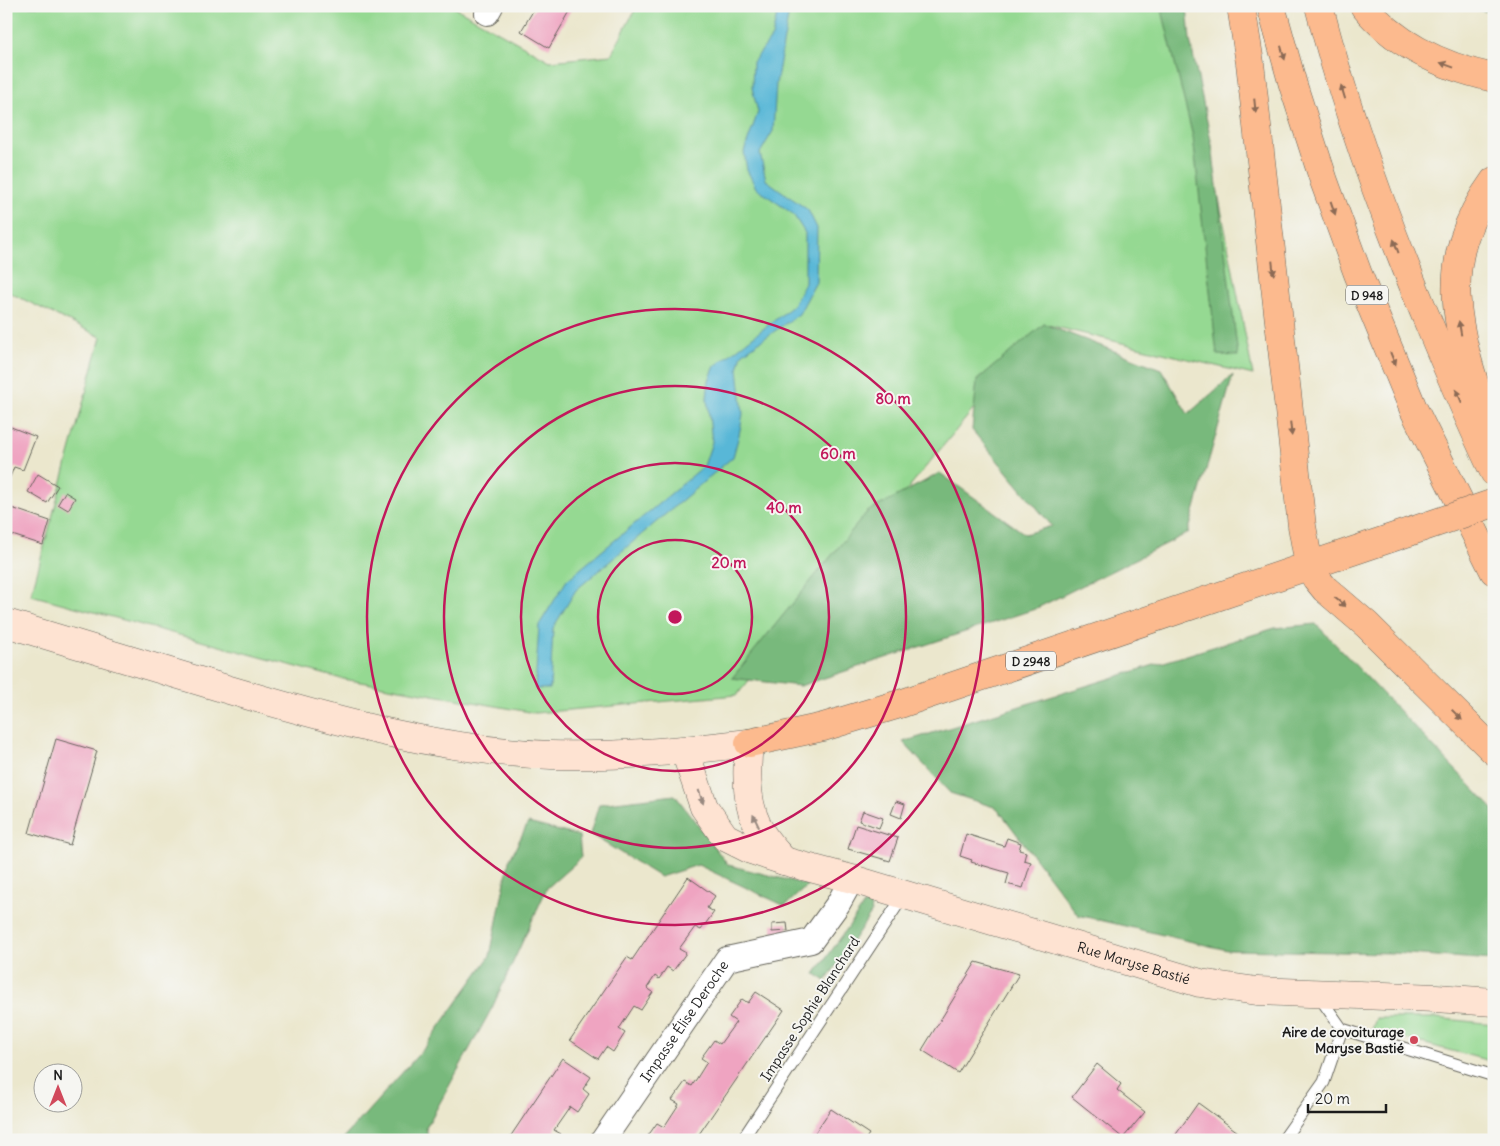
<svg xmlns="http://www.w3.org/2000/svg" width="1500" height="1146" font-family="Delius,sans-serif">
	<rect width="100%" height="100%" fill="#f6f6f2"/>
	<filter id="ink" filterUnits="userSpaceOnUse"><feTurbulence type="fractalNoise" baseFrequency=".02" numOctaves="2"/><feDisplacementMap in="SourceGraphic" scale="10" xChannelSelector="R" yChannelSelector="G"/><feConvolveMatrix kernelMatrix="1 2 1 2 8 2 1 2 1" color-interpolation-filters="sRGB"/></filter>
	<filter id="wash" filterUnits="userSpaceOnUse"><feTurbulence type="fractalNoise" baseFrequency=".0096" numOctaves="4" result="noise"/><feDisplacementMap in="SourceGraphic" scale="20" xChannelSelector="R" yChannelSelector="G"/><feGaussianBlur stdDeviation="1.12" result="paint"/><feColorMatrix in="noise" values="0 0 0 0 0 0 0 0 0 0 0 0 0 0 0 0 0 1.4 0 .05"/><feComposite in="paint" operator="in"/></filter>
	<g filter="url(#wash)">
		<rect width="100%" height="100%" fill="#ebe7cd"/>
		<g fill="#95d992" stroke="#587a57">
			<polygon points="6,6 452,6 550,61 611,55 637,6 1182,6 1253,375 1044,324 737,695 535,713 338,678 31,595 101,337 6,291"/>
			<polygon points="1376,1018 1435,1018 1494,1024 1494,1062 1372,1030"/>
		</g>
		<g fill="#78b97c" stroke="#4a6a4c">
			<polygon points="1161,6 1187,6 1190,40 1212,145 1238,356 1217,355 1193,137"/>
			<polygon points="1446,6 1494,6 1494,12"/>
			<polygon points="1044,324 1161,369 1188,414 1233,375 1188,533 1035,609 800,686 732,678 867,512 940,473 1025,534 1052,526 972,430 977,380"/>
			<polygon points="1316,624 1494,810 1494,960 1393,953 1227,950 1078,915 997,808 950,793 903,742 1275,628"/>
			<polygon points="675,795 728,865 808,885 785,906 698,865 660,877 590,834 599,804"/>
			<polygon points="528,823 579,836 581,858 547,888 492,1008 426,1128 429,1140 342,1140 426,1046 490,956 509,861"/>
			<polygon points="868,899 872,912 826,981 815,974"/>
		</g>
		<polygon fill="#58b7d7" stroke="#3a6a7a" points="779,6 790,6 776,84 773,131 760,153 766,180 808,210 817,228 816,282 799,314 742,354 738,369 743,414 739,435 733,457 576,590 553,628 550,689 535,689 539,625 567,580 704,466 712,442 707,398 709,380 715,366 793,306 805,283 805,233 793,214 756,188 747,170 744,152 758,112 752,88 753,62 772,37"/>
		<g id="blocks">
			<g fill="#efa4c1">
				<polygon points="536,6 573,6 549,48 521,31"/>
				<polygon points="6,425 36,437 23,470 14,467 8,482 6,482"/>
				<polygon points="38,474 58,486 47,503 28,492"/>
				<polygon points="65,492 75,498 68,510 58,504"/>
				<polygon points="6,506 50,521 43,545 6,533"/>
				<polygon points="56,739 97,751 70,845 29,833"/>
				<polygon points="896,801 905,804 901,818 891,814"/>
				<polygon points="863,811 883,818 879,828 859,821"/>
				<polygon points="856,825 898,838 890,861 848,849"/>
				<polygon points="966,834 1004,846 1007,838 1021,843 1019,850 1026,852 1024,860 1031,862 1023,888 1006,884 1009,873 971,862 972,860 960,856"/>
				<polygon points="688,877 715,896 707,908 714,912 701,930 695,927 679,949 686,953 673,971 667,967 659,979 655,976 647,988 653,992 641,1010 634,1006 619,1029 625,1033 613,1052 606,1047 598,1059 570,1040 627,957 632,960"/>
				<polygon points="787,923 788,931 772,932 772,924"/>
				<polygon points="976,962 1019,974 958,1073 922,1050"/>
				<polygon points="756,992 784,1010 695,1140 645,1140 657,1123 664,1127 679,1104 672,1100 685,1082 692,1086 707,1062 701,1058 714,1040 720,1044 736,1022 729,1017 742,999 748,1003"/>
				<polygon points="563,1058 591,1077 583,1089 589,1094 577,1112 570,1107 554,1130 561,1134 558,1140 508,1140"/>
				<polygon points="1097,1064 1121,1084 1117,1090 1145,1112 1123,1138 1072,1097"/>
				<polygon points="1198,1103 1238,1132 1232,1140 1172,1140"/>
				<polygon points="831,1109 869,1134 865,1140 810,1140"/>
			</g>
		</g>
	</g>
	<g filter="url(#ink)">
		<use href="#blocks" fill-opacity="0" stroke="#64635a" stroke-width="1"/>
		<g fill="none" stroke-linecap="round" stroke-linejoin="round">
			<defs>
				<g id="lane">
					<polyline points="1318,995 1342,1029 1494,1076"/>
					<polyline points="742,1140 904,895"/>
					<polyline points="1283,1140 1324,1082 1342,1029"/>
				</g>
				<g id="street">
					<polyline points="487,13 491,6"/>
					<path id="s1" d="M603,1140L727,959L811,941L838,904L852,879"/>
				</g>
				<g id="secondary">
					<path d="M6,623C79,645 153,667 226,689C331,720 441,751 551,755C617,757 684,751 749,743C746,774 745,810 764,837C770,846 777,853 784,861"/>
					<path id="s2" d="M685,751L704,807L725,837L751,850L784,861L852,879L1200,983L1257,991L1436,998L1494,1002"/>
				</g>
				<g id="highway">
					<polyline points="1241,6 1250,63 1302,526 1309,565 1316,578 1325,589 1367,625 1494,751"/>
					<polyline points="1271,6 1293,85 1324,181 1358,274 1413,408 1494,571"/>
					<path d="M1319,6C1347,117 1387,224 1431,329C1451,377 1471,425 1494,472"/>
					<path d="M1364,6C1397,47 1444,67 1494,78"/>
					<path d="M1486,419C1457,331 1434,263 1494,181"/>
					<polyline points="749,743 823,727 903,703 1409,532"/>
				</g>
			</defs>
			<use href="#lane" stroke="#64635a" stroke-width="13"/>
			<use href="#street" stroke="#64635a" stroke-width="26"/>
			<use href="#secondary" stroke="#64635a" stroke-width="29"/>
			<use href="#highway" stroke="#64635a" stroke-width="29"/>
			<use href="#lane" stroke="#fff" stroke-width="11"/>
			<use href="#street" stroke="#fff" stroke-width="24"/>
			<use href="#secondary" stroke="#fee3d2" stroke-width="28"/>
			<use href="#highway" stroke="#fcba8e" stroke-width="28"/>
			<defs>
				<polyline id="highway-bridge" points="1409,532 1494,503"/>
			</defs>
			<use href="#highway-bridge" stroke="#64635a" stroke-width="29" stroke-linecap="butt"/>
			<use href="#highway-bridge" stroke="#fcba8e" stroke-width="28"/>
		</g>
		<defs><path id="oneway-solid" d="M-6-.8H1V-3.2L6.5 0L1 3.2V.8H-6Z" transform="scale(1.25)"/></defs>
		<g fill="#8c6b55">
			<use href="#oneway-solid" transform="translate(1283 53) rotate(74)"/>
			<use href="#oneway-solid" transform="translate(1447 65) rotate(-160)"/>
			<use href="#oneway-solid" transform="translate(1343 92) rotate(-107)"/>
			<use href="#oneway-solid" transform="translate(1255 106) rotate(84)"/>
			<use href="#oneway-solid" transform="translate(1333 208) rotate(71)"/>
			<use href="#oneway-solid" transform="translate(1396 246) rotate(-110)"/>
			<use href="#oneway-solid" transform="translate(1273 268) rotate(84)"/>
			<use href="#oneway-solid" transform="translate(1460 328) rotate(-100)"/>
			<use href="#oneway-solid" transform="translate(1393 359) rotate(68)"/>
			<use href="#oneway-solid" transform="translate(1459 396) rotate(-113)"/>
			<use href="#oneway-solid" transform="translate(1291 429) rotate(84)"/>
			<use href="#oneway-solid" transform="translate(1340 602) rotate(40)"/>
			<use href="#oneway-solid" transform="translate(1457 715) rotate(45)"/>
		</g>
		<g fill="#988980">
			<use href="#oneway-solid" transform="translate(701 797) rotate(71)"/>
			<use href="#oneway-solid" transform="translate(756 821) rotate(-115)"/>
		</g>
	</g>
	<g fill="none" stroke="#c2185b" stroke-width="2.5">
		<circle cx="675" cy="617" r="77"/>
		<circle cx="675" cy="617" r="154"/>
		<circle cx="675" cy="617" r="231"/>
		<circle cx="675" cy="617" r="308"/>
	</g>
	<circle fill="#d1495b" stroke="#f6f6f2" stroke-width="2" cx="1414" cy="1040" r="5"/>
	<g text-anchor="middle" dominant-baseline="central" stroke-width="4" stroke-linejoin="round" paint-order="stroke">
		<g fill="#f6f6f2" stroke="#5d5d5c" stroke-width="1">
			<rect x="1346" y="285.5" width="42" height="19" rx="4"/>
			<rect x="1006" y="651.5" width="50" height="19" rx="4"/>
		</g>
		<g font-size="12" font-weight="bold" fill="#1c1c1c">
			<text x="1367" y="295">D 948</text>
			<text x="1031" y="661">D 2948</text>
		</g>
		<g font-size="14" fill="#1c1c1c" stroke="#f6f6f2">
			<text stroke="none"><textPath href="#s2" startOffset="524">Rue Maryse Bastié</textPath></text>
			<text transform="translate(810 1009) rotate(-57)">Impasse Sophie Blanchard</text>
			<text stroke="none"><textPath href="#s1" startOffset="144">Impasse Élise Deroche</textPath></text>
		</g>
		<g font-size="14" font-weight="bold" fill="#1c1c1c" stroke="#f6f6f2" text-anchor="end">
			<text x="1404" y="1032">Aire de covoiturage<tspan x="1404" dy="16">Maryse Bastié</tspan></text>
		</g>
	</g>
	<circle cx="675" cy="617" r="8" fill="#c2185b" stroke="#f6f6f2" stroke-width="2.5"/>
	<g font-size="15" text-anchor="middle" font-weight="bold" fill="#c2185b" stroke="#f6f6f2" stroke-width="4" stroke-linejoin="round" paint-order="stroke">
		<text x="893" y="404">80 m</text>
		<text x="838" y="459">60 m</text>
		<text x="784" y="513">40 m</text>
		<text x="729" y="568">20 m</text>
	</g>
	<rect width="1500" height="1146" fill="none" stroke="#f6f6f2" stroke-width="25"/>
	<g transform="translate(58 1088)"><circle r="24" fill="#f6f6f2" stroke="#9f9f9c"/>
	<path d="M0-4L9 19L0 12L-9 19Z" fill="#d1495b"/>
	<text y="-8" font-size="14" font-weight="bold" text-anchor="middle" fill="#1c1c1c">N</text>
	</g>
	<path d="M1308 1104v8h78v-8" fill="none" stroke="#1c1c1c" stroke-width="2.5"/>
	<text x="1315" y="1104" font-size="15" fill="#1c1c1c" stroke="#f6f6f2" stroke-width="4" paint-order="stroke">20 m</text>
</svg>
